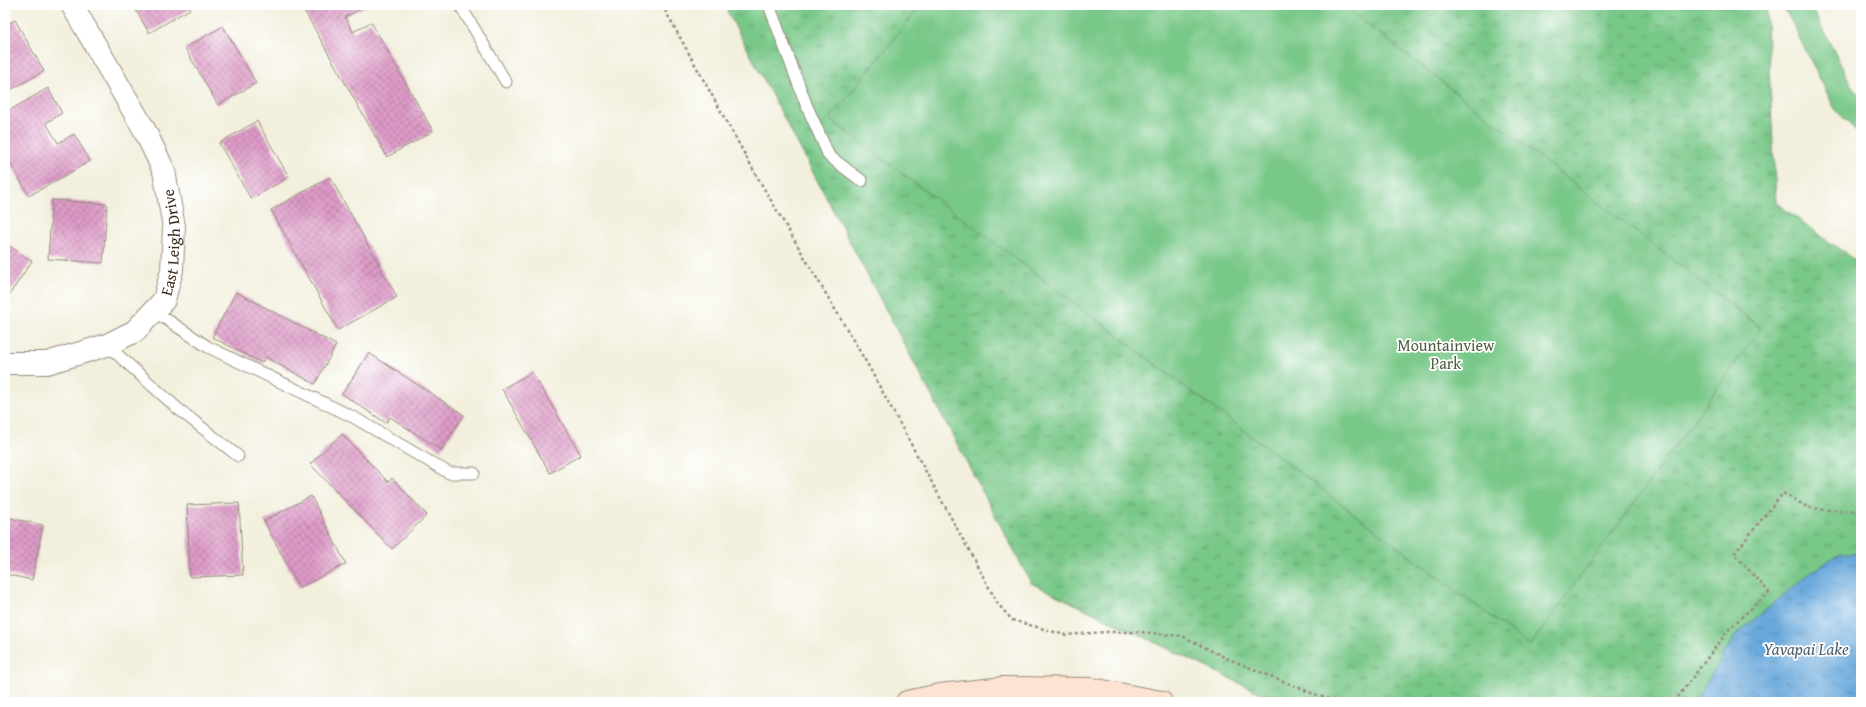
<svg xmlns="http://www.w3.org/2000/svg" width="1866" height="707" font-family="'Gentium Book Plus',serif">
	<defs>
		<pattern id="park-tufts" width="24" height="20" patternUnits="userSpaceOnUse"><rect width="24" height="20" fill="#78c888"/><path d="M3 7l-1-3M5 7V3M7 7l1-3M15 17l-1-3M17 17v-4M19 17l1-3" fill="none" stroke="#64a36f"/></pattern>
		<pattern id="water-ripples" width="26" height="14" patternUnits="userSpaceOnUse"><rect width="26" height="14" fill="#69a9dc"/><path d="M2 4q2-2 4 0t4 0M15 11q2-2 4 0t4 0" fill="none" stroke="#588ab2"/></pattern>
		<pattern id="building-cross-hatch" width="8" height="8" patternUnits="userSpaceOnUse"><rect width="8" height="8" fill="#de9bc8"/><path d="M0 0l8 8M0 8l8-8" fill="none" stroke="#b57fa2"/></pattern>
	</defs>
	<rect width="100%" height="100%" fill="#fff"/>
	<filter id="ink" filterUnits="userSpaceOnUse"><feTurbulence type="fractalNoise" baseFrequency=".025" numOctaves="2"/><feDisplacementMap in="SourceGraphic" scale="8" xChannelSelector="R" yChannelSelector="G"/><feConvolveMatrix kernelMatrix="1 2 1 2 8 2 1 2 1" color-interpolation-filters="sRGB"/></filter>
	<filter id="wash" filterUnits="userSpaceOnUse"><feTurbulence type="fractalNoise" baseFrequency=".012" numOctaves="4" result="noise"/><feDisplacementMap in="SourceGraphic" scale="16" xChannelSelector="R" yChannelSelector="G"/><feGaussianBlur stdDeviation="0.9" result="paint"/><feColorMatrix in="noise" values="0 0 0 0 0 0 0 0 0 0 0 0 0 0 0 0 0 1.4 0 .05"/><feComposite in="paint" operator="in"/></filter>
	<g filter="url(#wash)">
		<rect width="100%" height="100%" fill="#f2efdc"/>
		<polygon fill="url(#park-tufts)" stroke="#5a7953" points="724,5 1766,5 1776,203 1861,265 1861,702 1279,702 1031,583"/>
		<g fill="#78c888" stroke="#5a7953">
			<polygon points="921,5 1342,5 1761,328 1530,646 830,119"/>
			<polygon points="1783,5 1810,5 1853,88 1861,95 1861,136 1835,109"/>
		</g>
		<polygon fill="url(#water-ripples)" stroke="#526a7d" points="1840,553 1861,553 1861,702 1695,702 1735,636 1805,577"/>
		<g id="blocks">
			<g fill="url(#building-cross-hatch)">
				<polygon points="133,5 188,5 190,9 149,33"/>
				<polygon points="301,5 367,5 345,17 353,32 371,22 433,131 387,157"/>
				<polygon points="15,20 44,71 5,93 5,26"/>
				<polygon points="223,26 256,83 218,105 185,48"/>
				<polygon points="48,88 62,113 46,123 58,143 74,134 90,161 29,196 5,154 5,113"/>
				<polygon points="257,121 289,177 251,199 219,143"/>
				<polygon points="330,177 397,297 338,330 271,210"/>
				<polygon points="52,200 107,204 103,263 48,259"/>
				<polygon points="5,243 32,261 5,301"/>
				<polygon points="236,292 336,345 315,384 265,357 262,363 212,337"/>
				<polygon points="369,353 464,415 441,450 390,417 386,423 342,394"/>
				<polygon points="532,372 581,455 550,473 502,389"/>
				<polygon points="342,434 388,482 392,478 427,515 392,549 310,464"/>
				<polygon points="311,496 346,564 299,588 264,521"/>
				<polygon points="239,503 243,575 190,577 187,505"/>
				<polygon points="5,517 43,525 32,580 5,574"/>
			</g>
		</g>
	</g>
	<g filter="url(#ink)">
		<use href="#blocks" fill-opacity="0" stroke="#968c7d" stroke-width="1"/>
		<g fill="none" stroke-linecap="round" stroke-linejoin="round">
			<defs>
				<g id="lane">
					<polyline points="460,5 506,82"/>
					<polyline points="769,5 806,104 829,156 862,181"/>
					<polyline points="154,311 208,347 353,417 449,473 474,473"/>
					<polyline points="107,345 177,408 238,456"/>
				</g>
				<g id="street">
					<path id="s1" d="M5,363H47L107,345L135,331L164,300L172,270L174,227L164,171L144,129L72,5"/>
				</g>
				<polyline id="secondary" points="907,702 940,695 1003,688 1092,689 1161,702"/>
			</defs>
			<use href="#lane" stroke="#968c7d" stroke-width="13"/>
			<use href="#street" stroke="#968c7d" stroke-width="24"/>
			<use href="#secondary" stroke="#968c7d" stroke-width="24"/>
			<g stroke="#968c7d" stroke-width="2.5" stroke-dasharray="3 3" stroke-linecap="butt">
				<polyline points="662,5 759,180 869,367 998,604 1012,620 1065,635 1105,632 1140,632 1182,636 1226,658 1319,696 1340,702"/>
				<polyline points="1674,702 1730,628 1769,592 1734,554 1783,493 1807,507 1825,510 1861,511"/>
			</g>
			<use href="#lane" stroke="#fff" stroke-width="11"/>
			<use href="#street" stroke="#fff" stroke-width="22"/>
			<use href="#secondary" stroke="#fee3d2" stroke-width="22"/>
		</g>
	</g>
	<g text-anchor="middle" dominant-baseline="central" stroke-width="3.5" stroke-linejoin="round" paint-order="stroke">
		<g font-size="16" fill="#3b2a1e" stroke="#fff">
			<text stroke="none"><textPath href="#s1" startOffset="237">East Leigh Drive</textPath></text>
		</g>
		<g font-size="16" fill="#506143" stroke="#fff">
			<text x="1446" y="345">Mountainview<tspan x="1446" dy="18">Park</tspan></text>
		</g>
		<g font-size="17" font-style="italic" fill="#4d5d6a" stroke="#fff">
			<text x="1806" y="648">Yavapai Lake</text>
		</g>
	</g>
	<rect width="1866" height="707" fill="none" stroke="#fff" stroke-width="20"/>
</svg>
